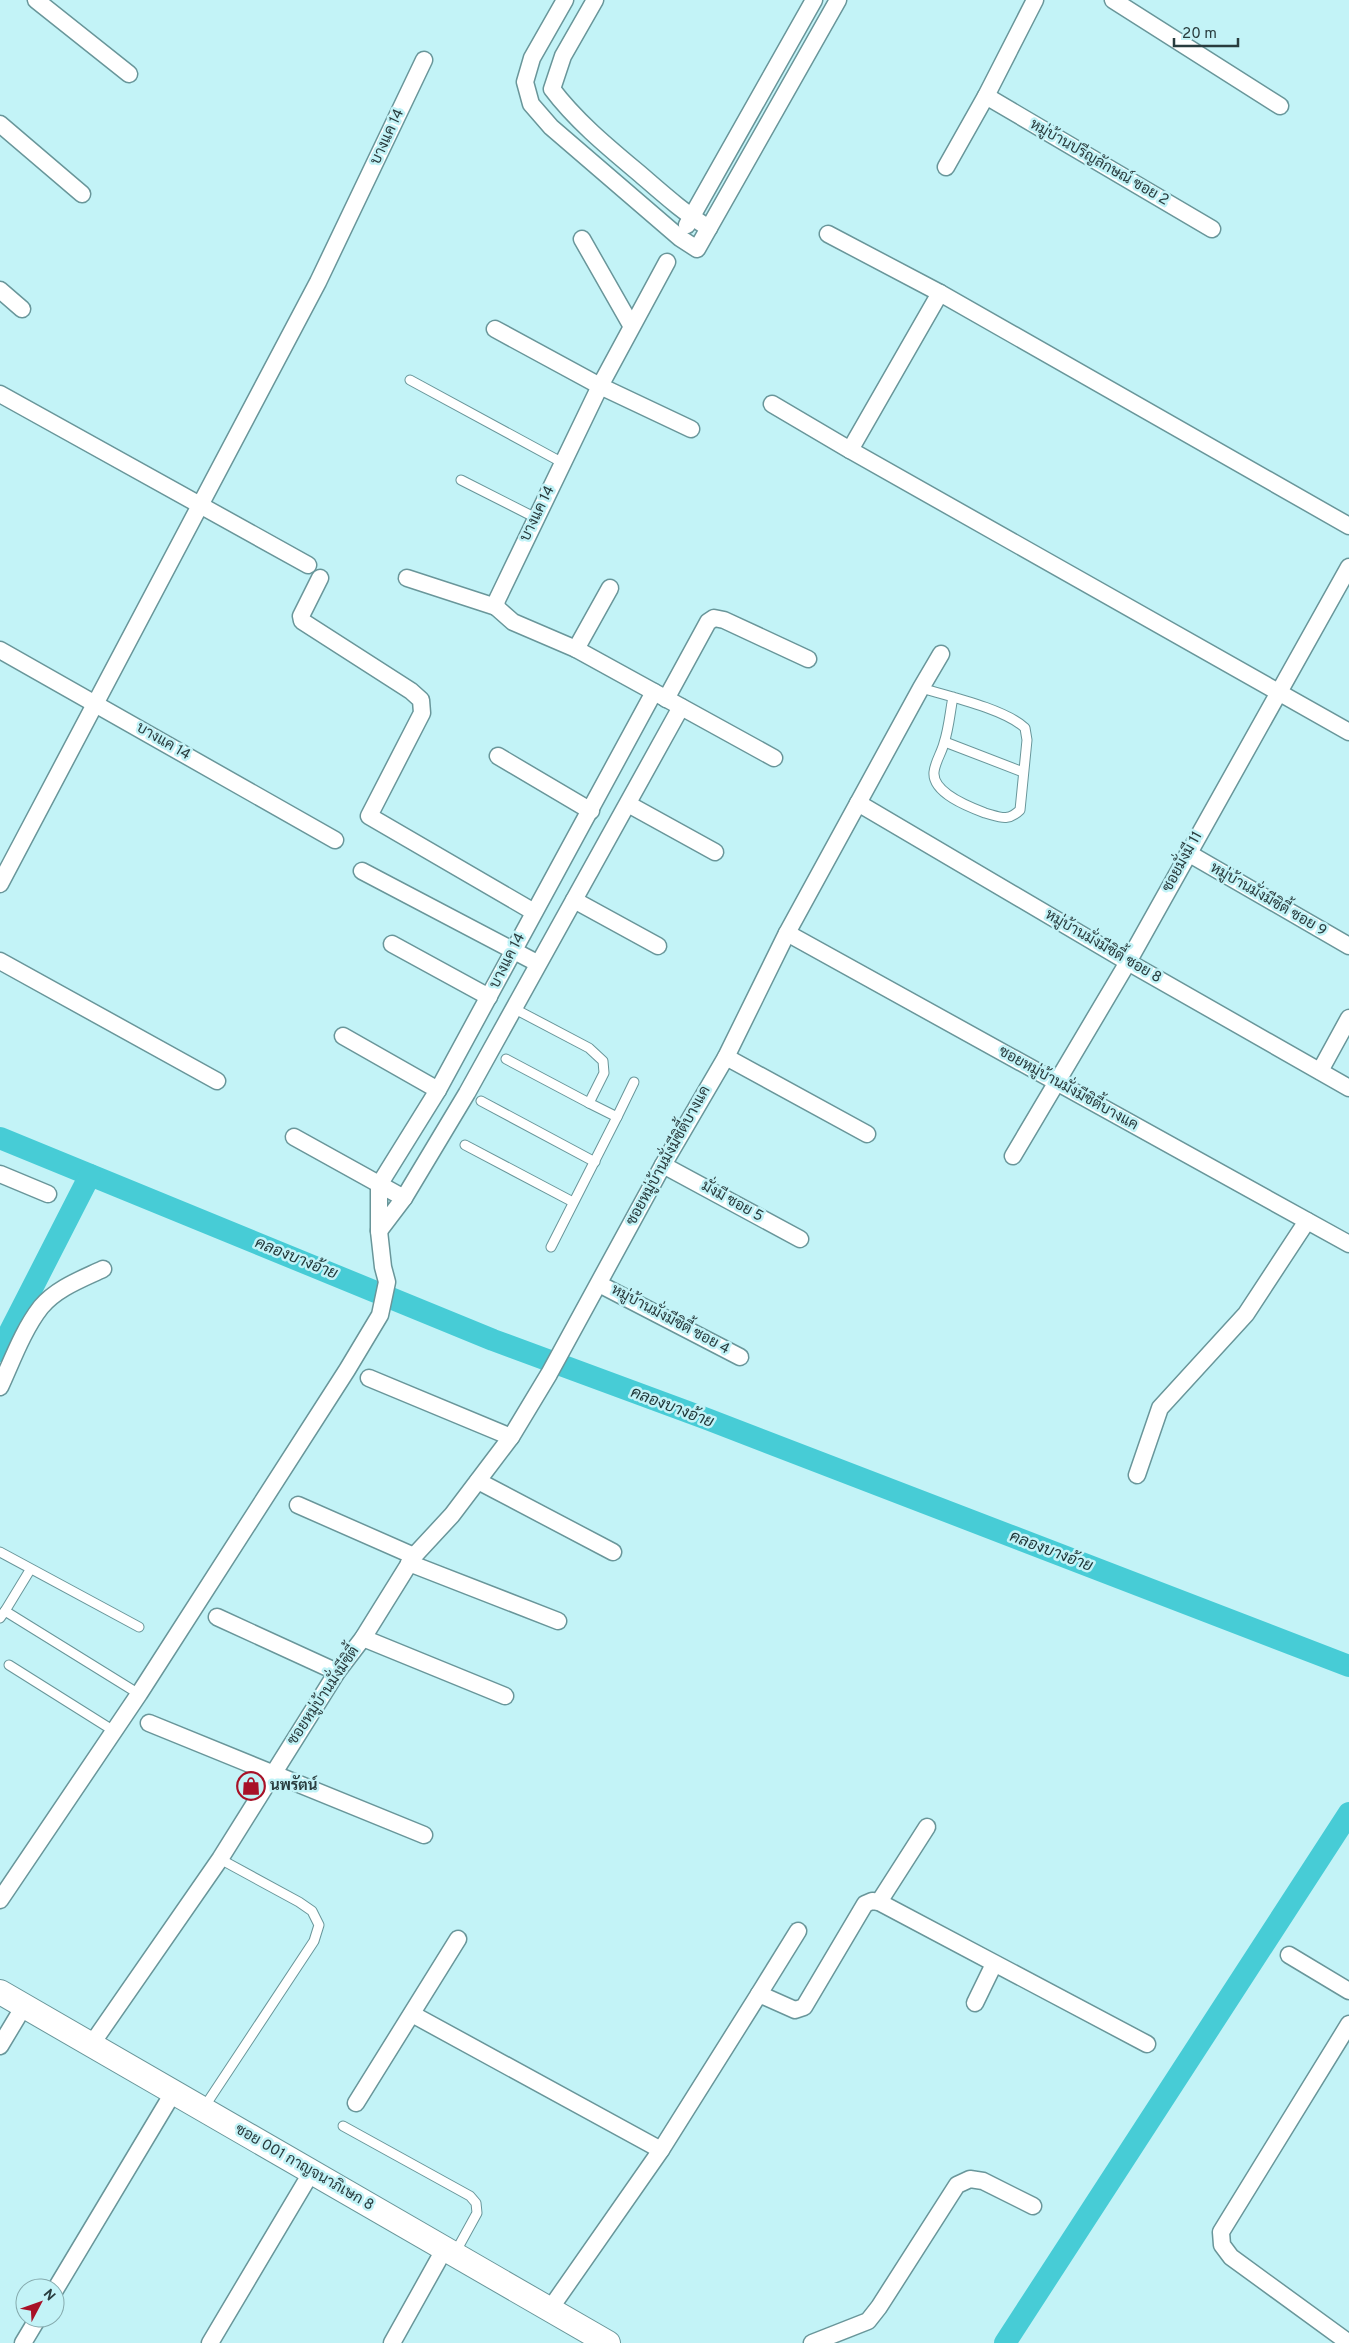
<svg xmlns="http://www.w3.org/2000/svg" width="1349" height="2343" font-family="Overpass,Sarabun,sans-serif">
	<rect width="100%" height="100%" fill="#c3f3f7"/>
	<g fill="none" stroke-linecap="round" stroke-linejoin="round">
		<g stroke="#47ccd6" stroke-width="22">
			<polyline points="0,1138 493,1340 707,1419 1349,1666"/>
			<polyline points="0,1351 90,1175"/>
			<polyline points="1005,2343 1349,1813"/>
		</g>
		<defs>
			<g id="lane">
				<polyline points="410,380 563,463"/>
				<polyline points="461,480 536,518"/>
				<path d="M921,688C948,696 1005,709 1025,728L1027,740L1020,810C1008,822 1000,817 985,813C969,807 932,793 934,772C935,762 942,752 944,743C949,728 950,712 953,697"/>
				<polyline points="945,742 1023,772"/>
				<polyline points="513,1008 589,1048 603,1061 604,1073 589,1103 617,1117 551,1247"/>
				<polyline points="506,1059 589,1103"/>
				<polyline points="481,1101 595,1162"/>
				<polyline points="617,1117 634,1082"/>
				<polyline points="465,1145 573,1202"/>
				<polyline points="0,1552 139,1627"/>
				<polyline points="5,1611 30,1570"/>
				<polyline points="0,1618 5,1611 139,1694"/>
				<polyline points="9,1665 114,1731"/>
				<polyline points="203,2109 314,1941 319,1925 312,1911 299,1902 220,1859"/>
				<polyline points="343,2126 470,2196 476,2203 477,2213 455,2253"/>
			</g>
			<g id="street">
				<polyline points="36,0 129,74"/>
				<polyline points="565,0 532,58 525,82 531,104 551,127 680,238 697,249 838,0"/>
				<path d="M595,0L563,56L552,89C576,121 609,148 640,174C662,193 684,213 709,228"/>
				<polyline points="1113,0 1280,106"/>
				<polyline points="986,96 1212,229"/>
				<polyline points="0,124 82,194"/>
				<polyline points="946,167 986,96 1035,0"/>
				<polyline points="687,225 814,0"/>
				<polyline points="828,234 940,293 1349,526"/>
				<polyline points="582,239 631,325"/>
				<polyline points="667,262 600,386 497,600 496,607 513,622 576,649 774,758"/>
				<polyline points="0,290 22,309"/>
				<polyline points="495,329 600,386 691,429"/>
				<polyline points="0,394 308,565"/>
				<polyline points="772,404 850,450 940,293"/>
				<polyline points="850,450 1349,732"/>
				<polyline points="320,578 301,616 302,621 411,691 421,700 422,713 369,816 534,912"/>
				<polyline points="407,578 496,607"/>
				<polyline points="576,649 610,588"/>
				<polyline points="0,650 335,840"/>
				<polyline points="654,692 438,1090 379,1185 379,1231 404,1198 467,1093 681,707"/>
				<polyline points="666,699 708,622 714,618 724,620 808,659"/>
				<polyline points="498,756 591,811"/>
				<polyline points="858,803 1128,962 1349,1088"/>
				<polyline points="628,804 715,852"/>
				<polyline points="1188,853 1349,946"/>
				<polyline points="362,871 537,963"/>
				<polyline points="0,884 318,282 424,60"/>
				<polyline points="574,900 658,946"/>
				<polyline points="787,933 1349,1244"/>
				<polyline points="392,944 489,997"/>
				<polyline points="0,961 217,1081"/>
				<polyline points="343,1036 438,1090"/>
				<polyline points="726,1057 867,1134"/>
				<polyline points="1320,1071 1349,1018"/>
				<polyline points="294,1137 404,1198"/>
				<polyline points="1013,1156 1128,962 1349,567"/>
				<polyline points="663,1165 800,1239"/>
				<polyline points="0,1174 48,1194"/>
				<polyline points="599,1284 740,1357"/>
				<polyline points="369,1378 511,1437"/>
				<path d="M0,1387C12,1361 23,1330 41,1307C57,1288 82,1279 103,1269"/>
				<polyline points="1137,1475 1160,1408 1246,1314 1307,1221"/>
				<polyline points="478,1481 613,1552"/>
				<polyline points="298,1505 414,1556"/>
				<polyline points="409,1563 558,1621"/>
				<polyline points="217,1617 337,1672"/>
				<polyline points="363,1638 505,1696"/>
				<polyline points="149,1723 424,1835"/>
				<polyline points="0,1900 139,1694 347,1370 380,1315 387,1282 383,1267 379,1231"/>
				<polyline points="879,1902 927,1827"/>
				<polyline points="1289,1955 1349,1991"/>
				<polyline points="759,1994 798,1931"/>
				<polyline points="975,2003 994,1964"/>
				<polyline points="412,2014 661,2150"/>
				<polyline points="1349,2024 1221,2232 1222,2245 1231,2257 1349,2343"/>
				<polyline points="91,2045 220,1859 337,1672 363,1638 414,1556 452,1515 511,1437 549,1374 663,1165 726,1057 787,933 921,688 941,654"/>
				<polyline points="0,2046 24,2006"/>
				<polyline points="356,2103 458,1939"/>
				<polyline points="55,2290 173,2093"/>
				<polyline points="550,2309 661,2150 759,1994 795,2010 804,2007 865,1904 872,1901 879,1902 1147,2044"/>
				<polyline points="23,2343 38,2318"/>
				<polyline points="210,2343 311,2173"/>
				<polyline points="392,2343 445,2248"/>
				<polyline points="812,2343 868,2321 879,2307 957,2185 970,2179 983,2181 1033,2206"/>
			</g>
			<polyline id="secondary" points="0,1992 608,2343"/>
		</defs>
		<use href="#lane" stroke="#69969a" stroke-width="11"/>
		<use href="#street" stroke="#69969a" stroke-width="19"/>
		<use href="#secondary" stroke="#69969a" stroke-width="26"/>
		<use href="#lane" stroke="#fff" stroke-width="9"/>
		<use href="#street" stroke="#fff" stroke-width="16"/>
		<use href="#secondary" stroke="#fff" stroke-width="24"/>
	</g>
	<defs>
		<symbol id="shop-ring" viewBox="-11 -11 22 22"><circle r="9.5" fill="#c3f3f7" stroke="#a81127" stroke-width="1.5"/><path d="M-5-2.5h2.3a2.7 3.5 0 0 1 5.4 0H5L5.5 6h-11ZM-1.5-2.5h3a1.5 2.3 0 0 0-3 0Z" fill="#a81127"/></symbol>
	</defs>
	<g fill-rule="evenodd">
		<use href="#shop-ring" x="235" y="1770" width="32" height="32"/>
	</g>
	<g text-anchor="middle" dominant-baseline="central" stroke-width="5" stroke-linejoin="round" paint-order="stroke">
		<g font-size="15" fill="#293c3e" stroke="#c3f3f7">
			<text transform="translate(388 137) rotate(-65)">บางแค 14</text>
			<text transform="translate(1099 163) rotate(30)">หมู่บ้านปรีญลักษณ์ ซอย 2</text>
			<text transform="translate(538 514) rotate(-64)">บางแค 14</text>
			<text transform="translate(163 742) rotate(30)">บางแค 14</text>
			<text transform="translate(1183 862) rotate(-61)">ซอยมั่งมี 11</text>
			<text transform="translate(1268 900) rotate(30)">หมู่บ้านมั่งมีซิตี้ ซอย 9</text>
			<text transform="translate(1103 947) rotate(30)">หมู่บ้านมั่งมีซิตี้ ซอย 8</text>
			<text transform="translate(508 961) rotate(-63)">บางแค 14</text>
			<text transform="translate(1068 1089) rotate(29)">ซอยหมู่บ้านมั่งมีซิตี้บางแค</text>
			<text transform="translate(669 1156) rotate(-61)">ซอยหมู่บ้านมั่งมีซิตี้บางแค</text>
			<text transform="translate(732 1202) rotate(29)">มั่งมี ซอย 5</text>
			<text transform="translate(670 1320) rotate(28)">หมู่บ้านมั่งมีซิตี้ ซอย 4</text>
			<text transform="translate(324 1696) rotate(-56)">ซอยหมู่บ้านมั่งมีซิตี้</text>
			<text transform="translate(304 2168) rotate(30)">ซอย 001 กาญจนาภิเษก 8</text>
		</g>
		<g font-size="15" font-weight="bold" fill="#293c3e" stroke="#c3f3f7" text-anchor="start">
			<text x="270" y="1786">นพรัตน์</text>
		</g>
		<g font-size="16" font-style="italic" fill="#1e3537" stroke="#c3f3f7">
			<text transform="translate(296 1259) rotate(22)">คลองบางอ้าย</text>
			<text transform="translate(672 1408) rotate(21)">คลองบางอ้าย</text>
			<text transform="translate(1051 1552) rotate(21)">คลองบางอ้าย</text>
		</g>
	</g>
	<g transform="translate(40 2303) rotate(49)"><circle r="24" fill="#c3f3f7" stroke="#85aaad"/>
	<path d="M0-4L9 19L0 12L-9 19Z" fill="#a81127"/>
	<text y="-8" font-size="14" font-weight="bold" text-anchor="middle" fill="#293c3e">N</text>
	</g>
	<path d="M1174 38v8h64v-8" fill="none" stroke="#293c3e" stroke-width="2.5"/>
	<text x="1182" y="38" font-size="15" fill="#293c3e" stroke="#c3f3f7" stroke-width="4" paint-order="stroke">20 m</text>
</svg>
